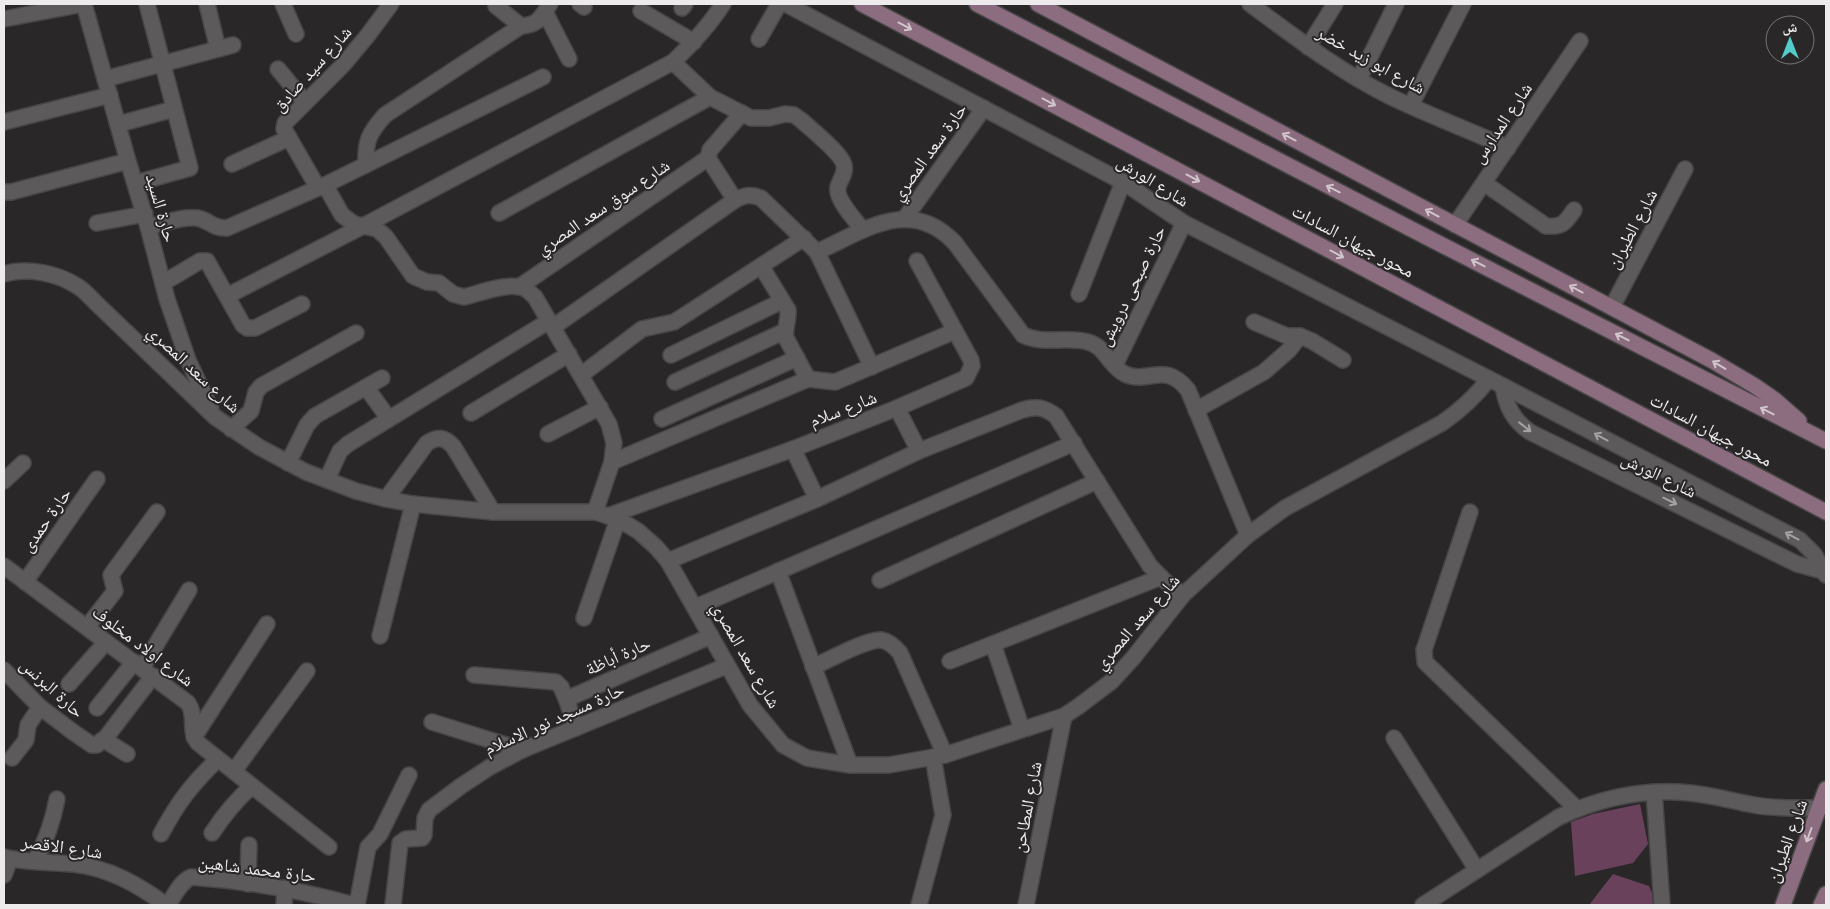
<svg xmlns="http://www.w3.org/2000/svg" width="1830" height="909" font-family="'Fira Sans','Noto Naskh Arabic',sans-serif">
	<rect width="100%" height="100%" fill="#292728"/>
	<g fill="#6a415a">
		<polygon points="1640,804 1648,844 1633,863 1575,876 1571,822 1593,814"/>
		<polygon points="1613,874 1649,886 1652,893 1653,905 1589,905"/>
	</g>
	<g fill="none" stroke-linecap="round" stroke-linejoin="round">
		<defs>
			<g id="street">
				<polyline points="84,4 128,161 148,227 167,299 188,360 211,409"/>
				<polyline points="207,4 218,49"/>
				<polyline points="283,4 296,34"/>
				<polyline points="580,4 584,7"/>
				<polyline points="786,4 1123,182 1184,223 1503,386 1800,540 1814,554 1826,575"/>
				<path d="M1250,4C1295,37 1339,71 1389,96C1428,115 1469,130 1508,148"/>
				<path d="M496,6L521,26C539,25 541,17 550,4"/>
				<polyline points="682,8 685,4"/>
				<polyline points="641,11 694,42"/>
				<polyline points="545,12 569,59"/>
				<polyline points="4,19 83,4"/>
				<polyline points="759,39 779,4"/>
				<polyline points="1308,47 1335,4"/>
				<path d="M673,62L710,97L751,118H769L785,114L794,115L801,120C811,129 842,154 844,165C846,174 840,179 838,187C835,199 856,221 863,230"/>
				<polyline points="278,69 305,102"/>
				<polyline points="105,79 233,45"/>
				<polyline points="1359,79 1396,4"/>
				<polyline points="1411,105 1463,4"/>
				<polyline points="4,122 110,95"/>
				<polyline points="119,124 174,109"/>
				<polyline points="232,164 289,138"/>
				<path d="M366,165C365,141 369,133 385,115L521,26"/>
				<polyline points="136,183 190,168 147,4"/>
				<path d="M1484,183L1546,226C1563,227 1565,223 1574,210"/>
				<path d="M325,185L342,215L354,224L377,229L386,237L413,276L427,282L439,283L453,294L464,297C480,293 511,281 526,289C529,291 532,295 535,297L609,424L614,443L612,462L595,512"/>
				<polyline points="318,188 284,129 285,123 343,65 368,35 391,4"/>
				<polyline points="4,192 11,192 128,161"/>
				<polyline points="735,200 708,158 710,150 742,113"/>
				<polyline points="499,213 710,97"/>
				<polyline points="905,218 984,108"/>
				<polyline points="97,223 145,214"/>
				<polyline points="1455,225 1580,41"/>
				<path d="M148,227C163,224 182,216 197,218C209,220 213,229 227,228L325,185L543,77"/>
				<path d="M817,252C865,230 911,196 955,243L1023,335C1044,345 1066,336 1088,342C1105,346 1110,367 1125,374C1149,385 1164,360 1188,390L1248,535"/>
				<path d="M761,266L788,310C789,320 784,328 786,338L808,379"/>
				<path d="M4,274C27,267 57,273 77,286C84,290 89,296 95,302L215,417L259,447L306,472L356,491L386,499L413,504L493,512H595L618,519L638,531L656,547L668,561L750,705L783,745L807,758L850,765H889L945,755L1064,716L1079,706L1112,681L1133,658L1183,595L1248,535L1285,508L1442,423C1461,410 1475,397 1489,379"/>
				<polyline points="163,283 200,261 207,261 243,325 247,328 255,328 302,304"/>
				<polyline points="519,287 708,158"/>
				<polyline points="1079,294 1123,182"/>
				<path d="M227,296L365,225L673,62C692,44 709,26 723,4"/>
				<polyline points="1612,307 1685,169"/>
				<polyline points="1254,322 1287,336 1300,336 1312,341 1343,360"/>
				<path d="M553,327L735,200C745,195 751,194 761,198L817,252L872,367"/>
				<polyline points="671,355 782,301"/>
				<polyline points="1115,365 1184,223"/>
				<polyline points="581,375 642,329 674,322 685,315 804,238"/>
				<polyline points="675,382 785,331"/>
				<path d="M1503,386C1506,406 1513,420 1530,432L1797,564L1823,571"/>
				<polyline points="366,387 389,419"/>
				<polyline points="897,408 919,451"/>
				<polyline points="1196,410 1264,372 1289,350 1300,336"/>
				<polyline points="471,413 569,354"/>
				<polyline points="662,419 797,358"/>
				<polyline points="231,429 251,411 256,392 261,386 356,333"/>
				<polyline points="548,434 600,407"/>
				<polyline points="793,449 817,499"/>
				<polyline points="612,462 808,379 835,382 955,331"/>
				<polyline points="288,463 307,425 315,416 382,378"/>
				<polyline points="327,479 340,451 348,444 549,321"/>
				<polyline points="4,481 23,463"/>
				<path d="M386,499L427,443C438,436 444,437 453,446L493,512"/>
				<polyline points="1470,512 1424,650 1425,662 1577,809"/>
				<polyline points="608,516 793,449 897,408 966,378 972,366 971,360 917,261"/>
				<path d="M668,561L817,499L919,451L1022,410C1037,406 1044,407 1056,416L1150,566L1165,581L1183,595"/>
				<path d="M4,566L188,703C197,716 188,730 198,743L329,847"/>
				<polyline points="778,571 850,765"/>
				<polyline points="880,580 1097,481"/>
				<polyline points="25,582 97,479"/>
				<polyline points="696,607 1074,443"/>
				<polyline points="584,618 618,519"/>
				<polyline points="87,627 115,591 111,575 157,512"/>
				<polyline points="380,636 413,504"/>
				<polyline points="993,644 1022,729"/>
				<polyline points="950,661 1161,577"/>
				<path d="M813,667C829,660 866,639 881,640C889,641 895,647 900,653L945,755"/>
				<polyline points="142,668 189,590"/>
				<polyline points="4,670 40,707 73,732 92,745 97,745 102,740 106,741 127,754"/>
				<polyline points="474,675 556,682 561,687 567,701"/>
				<polyline points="69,684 106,642"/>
				<polyline points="97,708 134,662"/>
				<polyline points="432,722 522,750"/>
				<polyline points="576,728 567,701 569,698 711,636"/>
				<polyline points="194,737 267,624"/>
				<polyline points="1394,738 1477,870"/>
				<polyline points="104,740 153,676"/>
				<polyline points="12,758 26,740 28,725 40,707"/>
				<polyline points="234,771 307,671"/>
				<polyline points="1654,792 1662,905"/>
				<path d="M212,833C224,815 236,800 252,786"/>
				<path d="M161,834C178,802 192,784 218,759"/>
				<path d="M4,857C26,863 50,862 73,864C109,868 137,884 166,905"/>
				<path d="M35,861C46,841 53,821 57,799"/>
				<polyline points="4,875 10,859"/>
				<polyline points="248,884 249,845"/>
				<path d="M168,905C174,896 180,882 191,877C246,881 301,890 354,905"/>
				<polyline points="284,905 285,888"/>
				<polyline points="357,905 368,847 380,834 409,775"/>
				<polyline points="393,905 400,843 406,839 422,838 424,835 425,818 429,810 461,786 490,767 522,750 726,666"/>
				<polyline points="919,905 943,815 933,757"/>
				<polyline points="1026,905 1064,716"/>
				<path d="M1423,905L1559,817C1600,798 1645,788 1690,793C1712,795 1732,801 1754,805C1776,809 1797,808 1819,808"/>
			</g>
			<g id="secondary">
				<polyline points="862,4 1826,512"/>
				<polyline points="977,4 1444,246 1826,441"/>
				<polyline points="1038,4 1711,360 1755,386 1775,400 1799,421"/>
				<polyline points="1783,905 1826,789"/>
				<polyline points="1821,905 1826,894"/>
			</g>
		</defs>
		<use href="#street" stroke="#474546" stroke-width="18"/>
		<use href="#secondary" stroke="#474546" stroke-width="18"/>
		<use href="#street" stroke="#5d5a5c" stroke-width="15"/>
		<use href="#secondary" stroke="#8c6c7f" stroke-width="15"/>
	</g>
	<defs><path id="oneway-shaft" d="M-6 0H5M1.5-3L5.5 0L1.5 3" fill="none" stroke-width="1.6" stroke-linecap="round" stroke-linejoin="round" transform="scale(1.25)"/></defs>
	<g stroke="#d0c5cb">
		<use href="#oneway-shaft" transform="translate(905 26) rotate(28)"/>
		<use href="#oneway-shaft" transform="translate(1049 102) rotate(28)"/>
		<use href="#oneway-shaft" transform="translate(1289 137) rotate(-152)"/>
		<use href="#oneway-shaft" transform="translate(1193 178) rotate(28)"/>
		<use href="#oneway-shaft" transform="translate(1333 189) rotate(-153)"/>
		<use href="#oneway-shaft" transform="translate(1432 213) rotate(-152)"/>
		<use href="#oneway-shaft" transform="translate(1337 254) rotate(28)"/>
		<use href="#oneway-shaft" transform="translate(1478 263) rotate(-153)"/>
		<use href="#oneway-shaft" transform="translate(1576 289) rotate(-152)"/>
		<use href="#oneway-shaft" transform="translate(1622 337) rotate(-153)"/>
		<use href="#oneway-shaft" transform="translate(1719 365) rotate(-149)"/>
		<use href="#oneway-shaft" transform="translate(1767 411) rotate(-153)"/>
		<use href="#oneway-shaft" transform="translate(1809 835) rotate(110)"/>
	</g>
	<g stroke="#a5a2a4">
		<use href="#oneway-shaft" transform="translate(1525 427) rotate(38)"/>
		<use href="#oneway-shaft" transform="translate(1601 437) rotate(-152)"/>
		<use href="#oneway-shaft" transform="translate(1670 501) rotate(26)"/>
		<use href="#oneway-shaft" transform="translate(1792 536) rotate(-152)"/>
	</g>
	<g text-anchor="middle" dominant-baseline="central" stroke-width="4" stroke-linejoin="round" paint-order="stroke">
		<g font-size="18" fill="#edebec" stroke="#292728">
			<text transform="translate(1371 60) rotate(29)">شارع ابو زيد خضر</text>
			<text transform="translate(312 69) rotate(-48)">شارع سيد صادق</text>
			<text transform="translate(1502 123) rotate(-56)">شارع المدارس</text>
			<text transform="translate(929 152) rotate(-54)">حارة سعد المصري</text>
			<text transform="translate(1153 181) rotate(32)">شارع الورش</text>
			<text transform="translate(603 207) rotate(-34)">شارع سوق سعد المصري</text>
			<text transform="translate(161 208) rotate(74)">حارة السيد</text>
			<text transform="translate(1632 229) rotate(-62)">شارع الطيران</text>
			<text transform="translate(1353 241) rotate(28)">محور جيهان السادات</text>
			<text transform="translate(1132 286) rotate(-64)">حارة صبحى درويش</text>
			<text transform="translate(194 369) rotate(43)">شارع سعد المصري</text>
			<text transform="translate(843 409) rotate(-21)">شارع سلام</text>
			<text transform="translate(1711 430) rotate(28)">محور جيهان السادات</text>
			<text transform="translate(1659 475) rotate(26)">شارع الورش</text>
			<text transform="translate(46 520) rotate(-55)">حارة حمدى</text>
			<text transform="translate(1137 622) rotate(-49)">شارع سعد المصري</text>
			<text transform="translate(143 646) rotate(37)">شارع اولاد مخلوف</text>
			<text transform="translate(746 655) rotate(60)">شارع سعد المصري</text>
			<text transform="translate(618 656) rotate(-24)">حارة أباظة</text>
			<text transform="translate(52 688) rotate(42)">حارة البرنس</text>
			<text transform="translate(554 719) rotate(-24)">حارة مسجد نور الاسلام</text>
			<text transform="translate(1027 807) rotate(-79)">شارع المطاحن</text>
			<text transform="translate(1787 841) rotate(-70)">شارع الطيران</text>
			<text transform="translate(62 847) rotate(8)">شارع الاقصر</text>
			<text transform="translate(257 869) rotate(7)">حارة محمد شاهين</text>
		</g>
	</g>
	<rect width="1830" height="909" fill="none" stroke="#edebec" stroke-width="10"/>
	<g transform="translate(1790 40)"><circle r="24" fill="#292728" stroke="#777576"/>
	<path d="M0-4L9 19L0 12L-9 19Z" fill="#53cdcb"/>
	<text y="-8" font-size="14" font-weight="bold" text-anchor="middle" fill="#edebec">ش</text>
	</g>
</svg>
